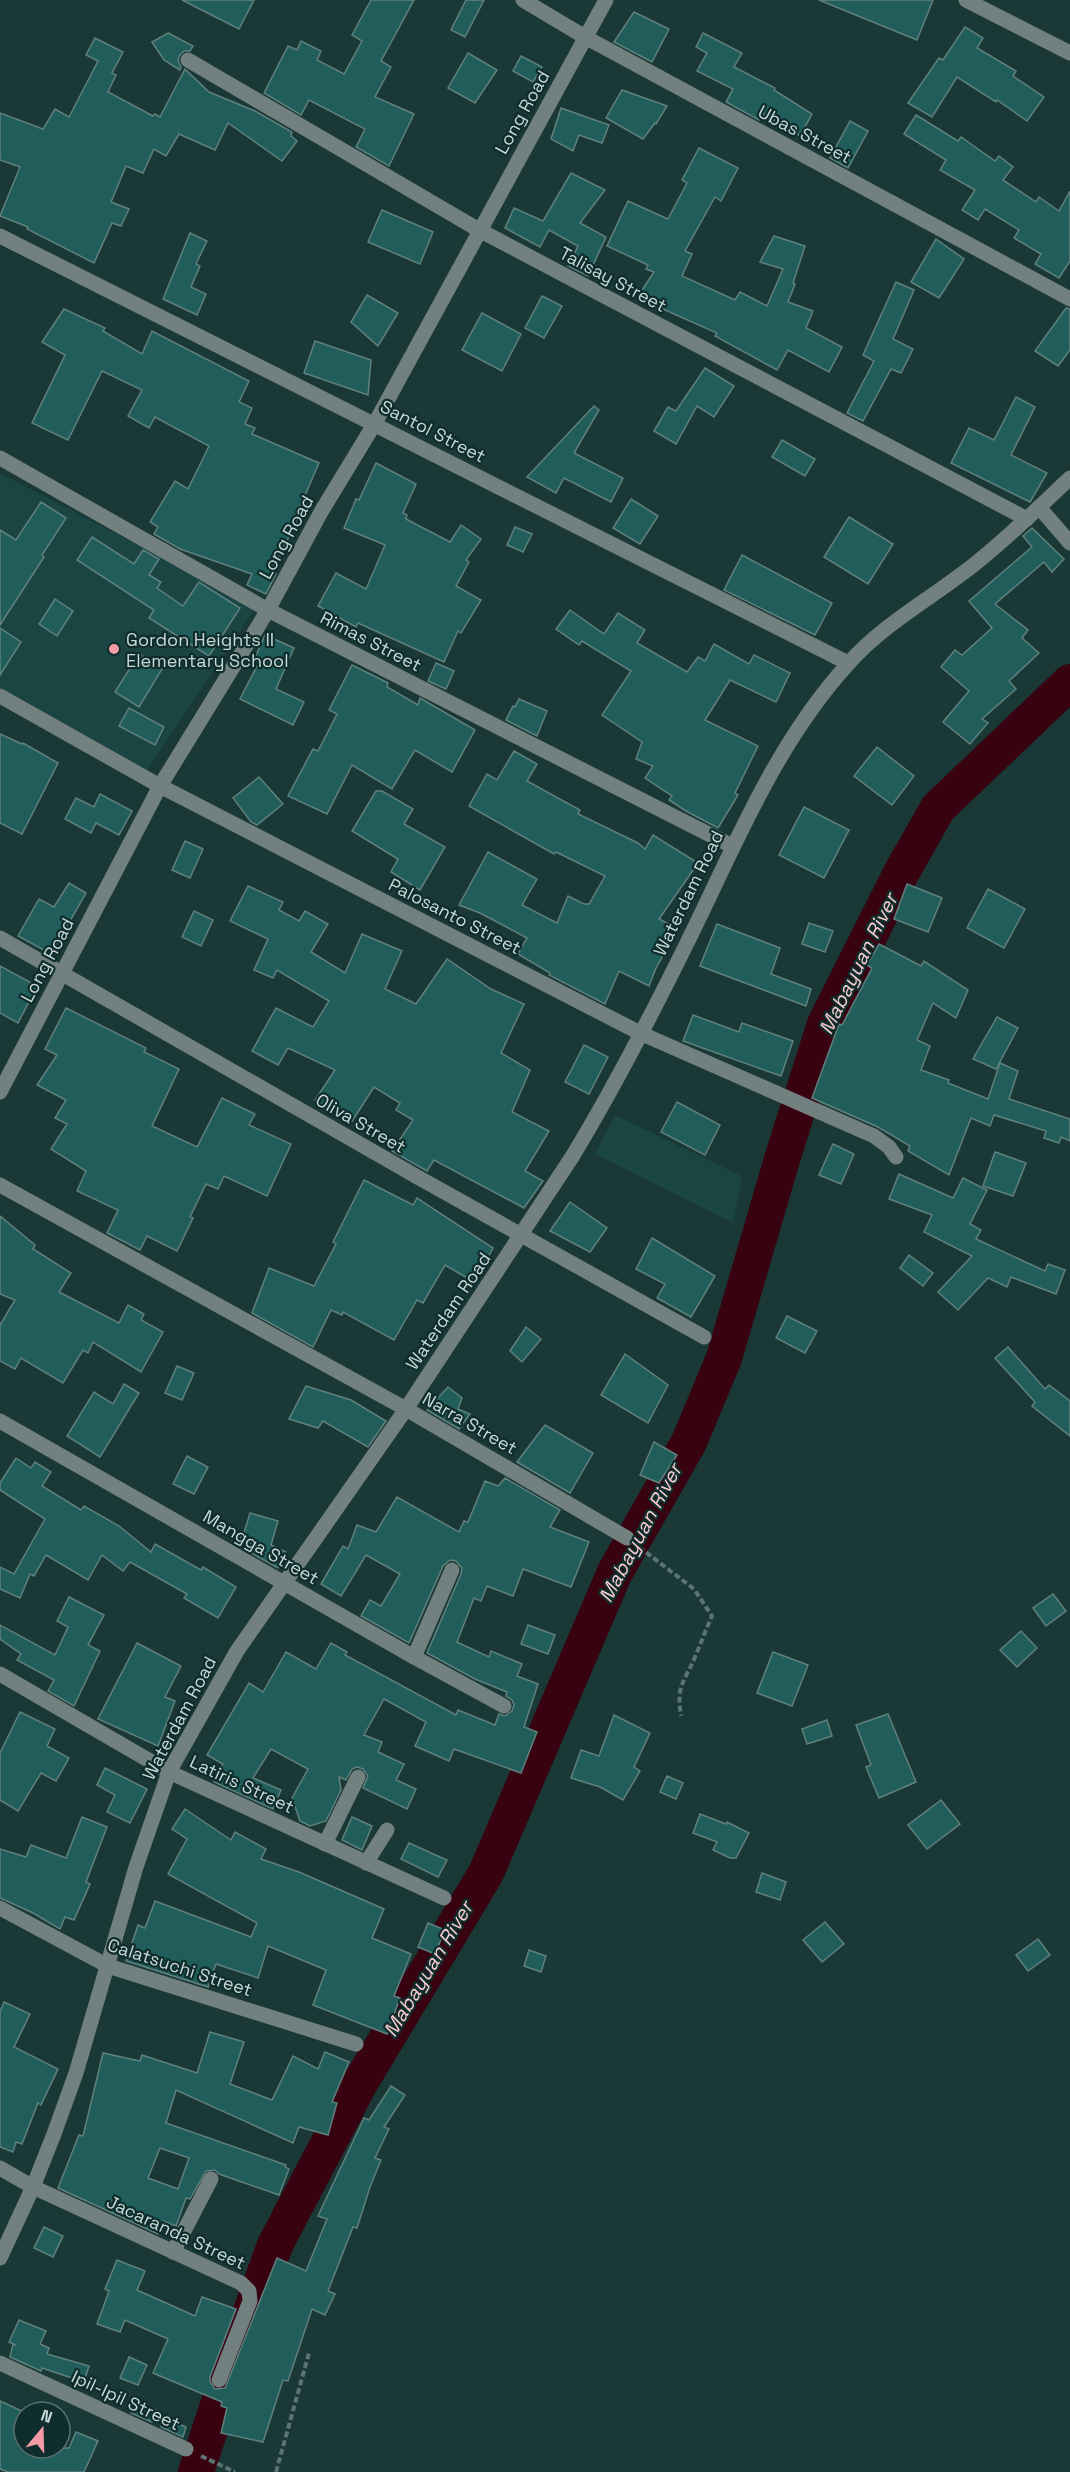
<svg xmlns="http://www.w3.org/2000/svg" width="1070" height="2472" font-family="'Space Grotesk',sans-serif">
	<rect width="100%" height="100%" fill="#193836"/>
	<g fill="#1b4543">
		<polygon points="0,473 157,555 254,610 147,770 0,687"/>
		<polygon points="615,1115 742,1176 733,1223 595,1154"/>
	</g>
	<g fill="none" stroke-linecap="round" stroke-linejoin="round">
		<polyline stroke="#380211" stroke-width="36" points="196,2472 230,2369 275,2245 360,2083 486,1873 615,1572 689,1442 724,1358 783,1156 825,1024 900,875 938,808 1070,682"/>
	</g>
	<g fill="#215e5b" stroke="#60807e" stroke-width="1.5" fill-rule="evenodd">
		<polygon points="182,0 254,0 239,29"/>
		<polygon points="371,0 414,0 381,61 391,67 375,97 414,114 389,166 356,147 365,129 309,100 301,115 264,93 288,46 297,50 301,41 321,51 317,60 344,74 362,41 352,35"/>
		<polygon points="466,0 484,0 465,37 451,30"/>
		<polygon points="819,0 933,0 917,40"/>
		<polygon points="634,12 669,29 652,62 614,42"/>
		<polygon points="965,27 983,38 977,48 1016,71 1013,76 1044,97 1027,121 997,100 996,102 957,77 932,117 908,103 939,58 943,60"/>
		<polygon points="168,33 193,46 190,51 184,51 179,56 178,61 181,67 180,70 164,60 152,42"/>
		<polygon points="703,33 742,53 734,67 775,88 774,90 812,114 800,136 762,113 759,120 726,102 733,89 697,71 707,53 696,47"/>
		<polygon points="95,38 123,52 112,73 116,75 108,92 153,116 155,114 160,117 185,69 209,92 255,111 292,132 291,136 297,141 282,161 228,123 215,150 179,134 166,156 154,149 143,173 126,166 111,202 129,209 121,226 112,223 94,263 27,229 28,227 0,216 20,167 0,160 0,113 43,129 55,109 69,117 98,61 86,55"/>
		<polygon points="468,53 497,70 475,103 448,88"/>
		<polygon points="521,56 542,67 533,82 513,71"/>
		<polygon points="622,90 667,106 656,124 655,123 643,139 606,118"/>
		<polygon points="561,108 609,125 602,143 579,135 573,151 551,139"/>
		<polygon points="916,115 958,141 961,137 995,161 999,156 1013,167 1003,180 1036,202 1039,197 1059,211 1070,191 1070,261 1059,278 1035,264 1041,254 1014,238 1019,230 985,209 978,220 962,210 975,190 940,170 946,160 904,134"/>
		<polygon points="850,121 868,131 848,168 830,158"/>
		<polygon points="699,148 738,168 721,201 715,197 685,251 692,254 682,276 735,300 740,292 767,306 783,269 760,262 774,236 805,246 793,283 795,284 788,302 813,311 806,328 842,347 829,372 788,350 777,370 715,336 717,333 663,309 662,312 638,296 654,272 646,269 648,265 607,246 628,201 668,219 687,183 682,180"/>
		<polygon points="571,173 605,190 580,223 606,237 588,276 568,266 578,246 549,230 540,247 505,228 514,208 543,221"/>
		<polygon points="382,210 433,232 420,264 368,242"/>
		<polygon points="190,233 207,241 196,264 200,266 191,287 206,294 197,315 163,299"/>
		<polygon points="936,239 964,259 939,298 911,282"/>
		<polygon points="896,282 914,290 893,339 913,349 901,373 891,369 863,421 847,413 874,361 863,355"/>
		<polygon points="367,295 398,313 378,346 351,322"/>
		<polygon points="542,296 562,306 544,338 525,328"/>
		<polygon points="1066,308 1070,309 1070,350 1058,366 1035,351"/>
		<polygon points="64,309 105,328 103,331 142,354 152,331 249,381 239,402 252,408 245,424 255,428 252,434 319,463 297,514 299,515 272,573 276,574 266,594 247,585 252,574 180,549 154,534 158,527 150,522 175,481 188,489 209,446 155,417 149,428 128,416 142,390 102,371 68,440 32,423 65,355 42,342"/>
		<polygon points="482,313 521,334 502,371 462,350"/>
		<polygon points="315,341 371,360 368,395 304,373"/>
		<polygon points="705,368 734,386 714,417 697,406 676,444 654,431 668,407 676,411"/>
		<polygon points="1016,397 1035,407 1011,455 1047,473 1030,502 951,463 969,428 994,440"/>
		<polygon points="594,406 599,410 574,453 623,478 611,502 564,478 556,493 527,477"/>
		<polygon points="782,440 815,459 805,476 772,457"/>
		<polygon points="376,463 416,484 403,513 407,515 406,519 450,542 461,525 481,539 466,560 469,562 456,586 481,600 461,633 458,631 444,662 358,623 356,627 318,606 336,573 366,589 385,545 344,528 356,499 359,500"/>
		<polygon points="631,499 658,516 640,544 613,528"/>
		<polygon points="41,502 66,518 42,555 44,557 0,625 0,530 16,540"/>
		<polygon points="849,517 893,544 868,584 824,557"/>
		<polygon points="515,527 532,534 523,552 507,545"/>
		<polygon points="1032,528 1064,559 1052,572 1044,562 995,604 1028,630 1022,638 1039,653 1009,681 1016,689 982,719 988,723 970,744 943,722 969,691 941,667 955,650 962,655 992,628 969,601 1032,547 1023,536"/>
		<polygon points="92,537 134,564 143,550 159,559 149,575 161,582 157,588 183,606 199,582 240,608 209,656 149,618 154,610 77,560"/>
		<polygon points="742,555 832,603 815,635 724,590"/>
		<polygon points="55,599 73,611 57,636 39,624"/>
		<polygon points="570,610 604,634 618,613 645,630 637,643 687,672 698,657 705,661 714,644 749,664 754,655 790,673 776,702 730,680 705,720 758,746 735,793 738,795 718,828 686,811 669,800 672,796 645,778 653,766 636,759 642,742 602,715 631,671 582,641 579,645 556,629"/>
		<polygon points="0,628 21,642 0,675"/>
		<polygon points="265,635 294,648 276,689 304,702 293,725 240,699 259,662 254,660"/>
		<polygon points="139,654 162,669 139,707 115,692"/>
		<polygon points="436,663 454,671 446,689 428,681"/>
		<polygon points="352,665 388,683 387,687 418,705 420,698 475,730 452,772 415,750 392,789 352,765 327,814 288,796 313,749 318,751 337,714 329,710"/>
		<polygon points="519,699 547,711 537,736 506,720 513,706 515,707"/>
		<polygon points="129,708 164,727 155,745 119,726"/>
		<polygon points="0,734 22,744 23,743 58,763 22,834 0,823"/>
		<polygon points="877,747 914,776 892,805 854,776"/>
		<polygon points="514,751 537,764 527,781 580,810 578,814 638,843 645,849 653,835 698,863 659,919 678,929 656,968 649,986 619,971 605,1004 549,975 550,973 518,954 527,938 480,913 459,905 488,852 537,879 522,905 557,923 568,896 584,904 589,904 605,876 556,852 554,854 469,806 487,774 497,780"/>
		<polygon points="259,777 283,804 257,825 251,822 233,798"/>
		<polygon points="376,791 382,791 413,809 404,824 445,847 420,890 391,872 398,859 352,831"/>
		<polygon points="100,794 132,811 119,835 96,823 91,833 65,819 76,798 94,807"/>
		<polygon points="804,807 849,830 824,878 779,855"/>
		<polygon points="185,841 203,849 190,878 172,870"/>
		<polygon points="69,883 86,893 51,954 18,936 39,899 54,907"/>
		<polygon points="907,884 942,898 928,932 894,919"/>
		<polygon points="248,886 283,902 279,910 299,921 305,911 328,924 311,952 345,973 362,934 402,951 385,989 416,1004 447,959 491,989 524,1004 501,1053 530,1070 512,1112 549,1131 525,1171 543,1181 524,1208 434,1160 427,1171 392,1151 413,1120 396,1110 400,1103 374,1087 351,1123 315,1100 335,1070 288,1048 278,1065 252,1051 276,1008 313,1027 329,1001 277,970 273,978 254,970 268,939 230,921"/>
		<polygon points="988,889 1025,909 1004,948 967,928"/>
		<polygon points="194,911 213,920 201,946 182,937"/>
		<polygon points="809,923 833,931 825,952 802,944"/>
		<polygon points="717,924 780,948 771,974 811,989 806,1006 700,966"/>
		<polygon points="879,944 921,966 924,961 968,990 956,1018 933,1003 917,1040 930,1046 921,1070 949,1080 948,1083 988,1099 1000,1063 1018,1071 1009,1099 1070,1119 1070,1141 1061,1137 1059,1143 1044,1138 1046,1131 994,1115 990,1126 971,1118 949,1175 908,1151 910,1146 878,1127 812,1098 839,1024 842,1025 872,968 867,965"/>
		<polygon points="0,966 37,986 18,1023 0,1013"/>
		<polygon points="66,1008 146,1048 144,1052 179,1069 152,1126 197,1147 222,1098 255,1114 249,1125 291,1144 267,1196 224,1176 218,1189 206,1184 190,1217 193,1218 177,1251 147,1236 140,1250 107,1233 118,1210 77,1191 86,1171 51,1149 67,1124 55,1118 66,1100 37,1085 57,1055 45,1049"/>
		<polygon points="693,1015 739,1032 742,1023 793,1041 781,1076 683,1041"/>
		<polygon points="997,1017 1018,1028 996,1069 973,1059"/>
		<polygon points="584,1045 608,1057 589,1094 565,1082"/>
		<polygon points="677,1102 720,1125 705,1155 661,1132"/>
		<polygon points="833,1144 854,1154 841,1184 819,1175"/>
		<polygon points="995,1152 1026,1163 1013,1196 983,1186"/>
		<polygon points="899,1174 953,1198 963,1178 987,1190 970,1224 981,1230 976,1239 1045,1271 1048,1264 1065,1270 1056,1294 1011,1277 1007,1287 988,1278 958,1310 938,1292 972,1256 924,1232 932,1215 889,1199"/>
		<polygon points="364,1180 413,1205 417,1198 493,1248 474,1282 445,1265 423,1303 417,1300 394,1340 343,1312 342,1315 331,1310 313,1347 252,1313 269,1268 314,1286 336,1244 333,1242"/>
		<polygon points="570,1202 607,1228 590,1252 550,1231"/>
		<polygon points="0,1216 35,1245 33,1249 71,1273 59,1292 119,1323 128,1305 144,1314 141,1320 163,1332 141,1372 93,1342 88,1353 83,1350 63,1383 21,1358 15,1369 0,1361 0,1325 15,1300 0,1294"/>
		<polygon points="652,1238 715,1276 691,1317 657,1298 665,1284 636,1269"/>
		<polygon points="909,1255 933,1273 923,1286 900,1268"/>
		<polygon points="787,1316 817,1331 805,1353 776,1338"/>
		<polygon points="526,1327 541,1339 522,1362 510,1351"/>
		<polygon points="1008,1347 1045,1389 1049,1385 1070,1401 1070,1436 1032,1406 1035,1402 995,1358"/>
		<polygon points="625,1354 668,1385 648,1423 601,1395"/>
		<polygon points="177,1366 194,1373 182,1400 165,1393"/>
		<polygon points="124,1384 139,1393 100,1457 67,1436 94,1392 113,1404"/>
		<polygon points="306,1386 351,1400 386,1421 368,1447 323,1421 318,1428 289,1419"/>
		<polygon points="448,1387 462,1398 458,1409 470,1414 459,1429 427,1410"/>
		<polygon points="545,1425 593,1453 570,1493 517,1462"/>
		<polygon points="654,1442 677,1455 659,1483 640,1475"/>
		<polygon points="187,1456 208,1467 194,1494 173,1484"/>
		<polygon points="16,1458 31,1468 35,1462 51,1472 42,1486 81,1510 84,1506 119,1526 151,1552 155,1544 201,1570 203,1567 236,1587 218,1618 184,1598 187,1594 130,1562 123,1571 102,1555 88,1580 46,1555 34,1576 30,1574 20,1598 0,1589 0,1567 14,1574 45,1519 0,1490 0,1483"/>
		<polygon points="505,1478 560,1510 550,1527 589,1542 571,1587 523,1569 513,1596 487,1586 481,1601 474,1598 457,1642 489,1657 491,1651 522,1664 517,1676 538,1684 524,1727 537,1732 521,1773 454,1749 449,1761 415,1746 426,1722 384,1699 364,1735 382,1742 378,1752 404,1764 396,1780 416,1789 407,1809 363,1788 368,1776 363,1769 357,1767 352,1769 346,1780 339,1777 341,1790 326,1821 310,1826 300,1821 292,1798 308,1769 271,1749 253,1778 281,1790 273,1809 214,1782 223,1764 207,1755 249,1683 263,1692 286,1652 316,1669 331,1643 347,1652 345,1655 456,1715 458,1710 495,1725 499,1714 505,1716 512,1711 514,1705 512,1700 506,1696 507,1692 475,1679 427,1653 461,1574 462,1568 456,1561 450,1560 443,1566 409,1643 361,1616 370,1600 381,1606 400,1574 366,1555 341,1596 321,1584 343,1546 348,1549 357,1525 376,1532 397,1497 459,1532 464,1521 468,1522 485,1481 498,1486"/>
		<polygon points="250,1513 278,1521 271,1545 286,1552 278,1568 237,1545 242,1532 244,1533"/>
		<polygon points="1053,1594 1066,1611 1046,1626 1033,1608"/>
		<polygon points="69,1597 104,1615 88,1645 100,1651 74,1706 48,1691 54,1680 17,1660 21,1654 0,1639 0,1625 55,1655 68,1627 57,1621"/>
		<polygon points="528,1625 555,1635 548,1654 521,1644"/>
		<polygon points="1021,1631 1037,1648 1017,1667 1000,1650"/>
		<polygon points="137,1643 181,1666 165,1697 175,1701 158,1746 98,1719"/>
		<polygon points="773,1652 808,1665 792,1706 757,1693"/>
		<polygon points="20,1712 55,1729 47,1746 69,1758 56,1781 41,1773 18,1811 0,1800 0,1753"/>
		<polygon points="888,1714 916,1782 879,1798 866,1767 871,1765 856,1725"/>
		<polygon points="614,1715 650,1733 634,1767 640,1771 623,1800 600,1787 571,1778 581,1750 599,1756"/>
		<polygon points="827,1720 832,1736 807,1744 802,1729"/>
		<polygon points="105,1768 147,1789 130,1823 107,1812 115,1795 97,1785"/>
		<polygon points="667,1776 683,1783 676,1799 660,1792"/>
		<polygon points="941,1800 960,1824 927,1849 908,1825"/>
		<polygon points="185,1809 231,1840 235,1832 266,1849 261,1859 299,1872 384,1909 372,1938 411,1954 394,1996 400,1998 387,2034 313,2005 326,1970 268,1946 258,1978 216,1964 208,1987 126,1961 138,1925 145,1928 155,1901 251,1937 257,1923 168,1874 187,1839 172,1829"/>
		<polygon points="700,1814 726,1824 727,1822 749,1833 736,1858 730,1858 713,1850 717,1842 693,1833"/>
		<polygon points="82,1817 107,1827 86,1882 90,1884 74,1920 65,1917 60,1929 33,1913 0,1898 0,1849 26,1857 31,1845 66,1858"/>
		<polygon points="352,1817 372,1826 362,1850 342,1840"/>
		<polygon points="409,1843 447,1860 438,1877 401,1859"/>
		<polygon points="762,1873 786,1882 780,1900 756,1892"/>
		<polygon points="825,1922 844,1944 822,1962 803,1940"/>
		<polygon points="428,1923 445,1930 435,1954 418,1947"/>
		<polygon points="1038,1939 1050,1955 1028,1971 1016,1955"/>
		<polygon points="529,1950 546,1956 541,1972 524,1966"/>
		<polygon points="4,2002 30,2014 14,2047 58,2069 41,2105 38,2103 22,2144 16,2142 13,2152 0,2147 0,2012"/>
		<path d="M210,2032L244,2042L230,2084L272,2100L293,2056L318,2069L325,2052L349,2062L332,2102L337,2103L328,2135L299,2127L293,2143L176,2090L166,2123L286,2165L285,2167L289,2169L279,2195L219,2174L215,2170L206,2171L190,2199L186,2198L176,2226L163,2221L158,2234L58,2188L79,2135L83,2136L103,2053L140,2061L142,2055L197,2073ZM160,2148L189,2158L178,2189L148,2178Z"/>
		<polygon points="391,2086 405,2095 384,2127 389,2129 375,2158 381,2160 370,2187 357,2228 353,2227 328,2291 335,2294 325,2315 312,2309 288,2381 283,2380 263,2442 221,2433 227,2408 221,2406 222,2402 153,2373 168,2339 125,2320 120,2332 97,2324 109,2291 105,2289 117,2260 145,2271 137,2290 195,2316 202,2297 236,2309 210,2377 210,2382 215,2389 225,2388 277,2258 306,2271 327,2219 318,2216 364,2118 369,2120"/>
		<polygon points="44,2227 63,2236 53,2257 34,2248"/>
		<polygon points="19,2320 46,2331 40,2344 49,2348 47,2354 89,2366 84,2382 42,2368 41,2371 10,2357 13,2344 16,2345 9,2342"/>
		<polygon points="129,2357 147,2365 138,2385 120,2378"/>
		<polygon points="0,2401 24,2412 24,2448 69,2448 76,2432 98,2441 84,2472 8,2472 0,2469"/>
		<polygon points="136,2402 156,2410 152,2422 131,2413"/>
		<polygon points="164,2418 186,2427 183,2437 161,2427"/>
	</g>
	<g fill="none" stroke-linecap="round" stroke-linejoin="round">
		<g stroke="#5b7473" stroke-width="4" stroke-dasharray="6 3" stroke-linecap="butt">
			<path d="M639,1547L694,1589L712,1616C706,1629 701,1643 695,1657C684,1683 676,1685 681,1716"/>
			<polyline points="201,2456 235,2472"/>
			<polyline points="276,2472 309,2353"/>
		</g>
		<g stroke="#72807f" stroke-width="15">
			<polyline points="523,0 585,37 1070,299"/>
			<polyline points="966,0 1070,53"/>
			<polyline points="188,60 479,230 1027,519"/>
			<polyline points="0,236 848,663"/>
			<polyline points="0,458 268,610 732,846"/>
			<polyline points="1039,507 1070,543"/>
			<polyline points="0,696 160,786 640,1033 874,1136 889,1147 896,1157"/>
			<polyline points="0,938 421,1179 704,1337"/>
			<polyline points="0,1092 160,786 268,610 321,512 375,423 606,0"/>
			<polyline points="0,1185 406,1409 627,1538"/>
			<polyline points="0,1421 414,1657 504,1706"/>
			<polyline points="414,1657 452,1570"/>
			<polyline points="0,1674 169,1772 444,1898"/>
			<polyline points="325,1844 358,1777"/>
			<polyline points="366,1863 387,1830"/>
			<polyline points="0,1908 108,1966 356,2044"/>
			<polyline points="0,2168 33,2187 241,2283 249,2291 250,2301 219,2380"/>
			<polyline points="173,2252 211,2179"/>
			<path d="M0,2258L33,2187L54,2134L76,2073L136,1867L169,1772L237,1651L406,1409L572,1157C614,1088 652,1014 688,941C735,846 775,744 848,664C884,623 934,597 976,563C1009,537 1039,507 1070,478"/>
			<polyline points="0,2363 186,2449"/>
		</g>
	</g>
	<circle fill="#f49aa6" stroke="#0e2d2c" stroke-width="2" cx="114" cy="649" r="6"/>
	<g text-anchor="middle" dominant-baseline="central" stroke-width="4.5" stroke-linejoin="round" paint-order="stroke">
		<g font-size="18" fill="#c7d8d7" stroke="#0e2d2c">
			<text transform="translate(522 112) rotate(-61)">Long Road</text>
			<text transform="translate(805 134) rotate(28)">Ubas Street</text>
			<text transform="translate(613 279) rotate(28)">Talisay Street</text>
			<text transform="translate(433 431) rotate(27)">Santol Street</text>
			<text transform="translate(286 537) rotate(-61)">Long Road</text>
			<text transform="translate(371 641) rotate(27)">Rimas Street</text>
			<text transform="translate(688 893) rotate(-64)">Waterdam Road</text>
			<text transform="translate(455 916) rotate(27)">Palosanto Street</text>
			<text transform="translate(47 960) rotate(-62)">Long Road</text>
			<text transform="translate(361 1123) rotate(30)">Oliva Street</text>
			<text transform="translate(448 1311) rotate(-56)">Waterdam Road</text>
			<text transform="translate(470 1423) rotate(30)">Narra Street</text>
			<text transform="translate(261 1547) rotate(30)">Mangga Street</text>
			<text transform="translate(179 1718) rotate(-62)">Waterdam Road</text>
			<text transform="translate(242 1784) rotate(25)">Latiris Street</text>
			<text transform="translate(180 1967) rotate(18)">Calatsuchi Street</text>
			<text transform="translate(176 2232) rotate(25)">Jacaranda Street</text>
			<text transform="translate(126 2400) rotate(25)">Ipil-Ipil Street</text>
		</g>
		<g font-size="18" fill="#c7d8d7" stroke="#0e2d2c" text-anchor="start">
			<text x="126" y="639">Gordon Heights II<tspan x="126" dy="21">Elementary School</tspan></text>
		</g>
		<g font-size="20" font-style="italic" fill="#facbcf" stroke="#0e2d2c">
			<text transform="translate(858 964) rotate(-64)">Mabayuan River</text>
			<text transform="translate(640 1533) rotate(-62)">Mabayuan River</text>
			<text transform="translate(428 1969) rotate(-59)">Mabayuan River</text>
		</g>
	</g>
	<g transform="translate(42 2430) rotate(19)"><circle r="28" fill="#0e2d2c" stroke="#587170" stroke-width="1.5"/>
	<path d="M0-4.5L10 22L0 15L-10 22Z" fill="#f49aa6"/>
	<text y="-9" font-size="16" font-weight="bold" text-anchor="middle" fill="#c7d8d7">N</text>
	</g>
</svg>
